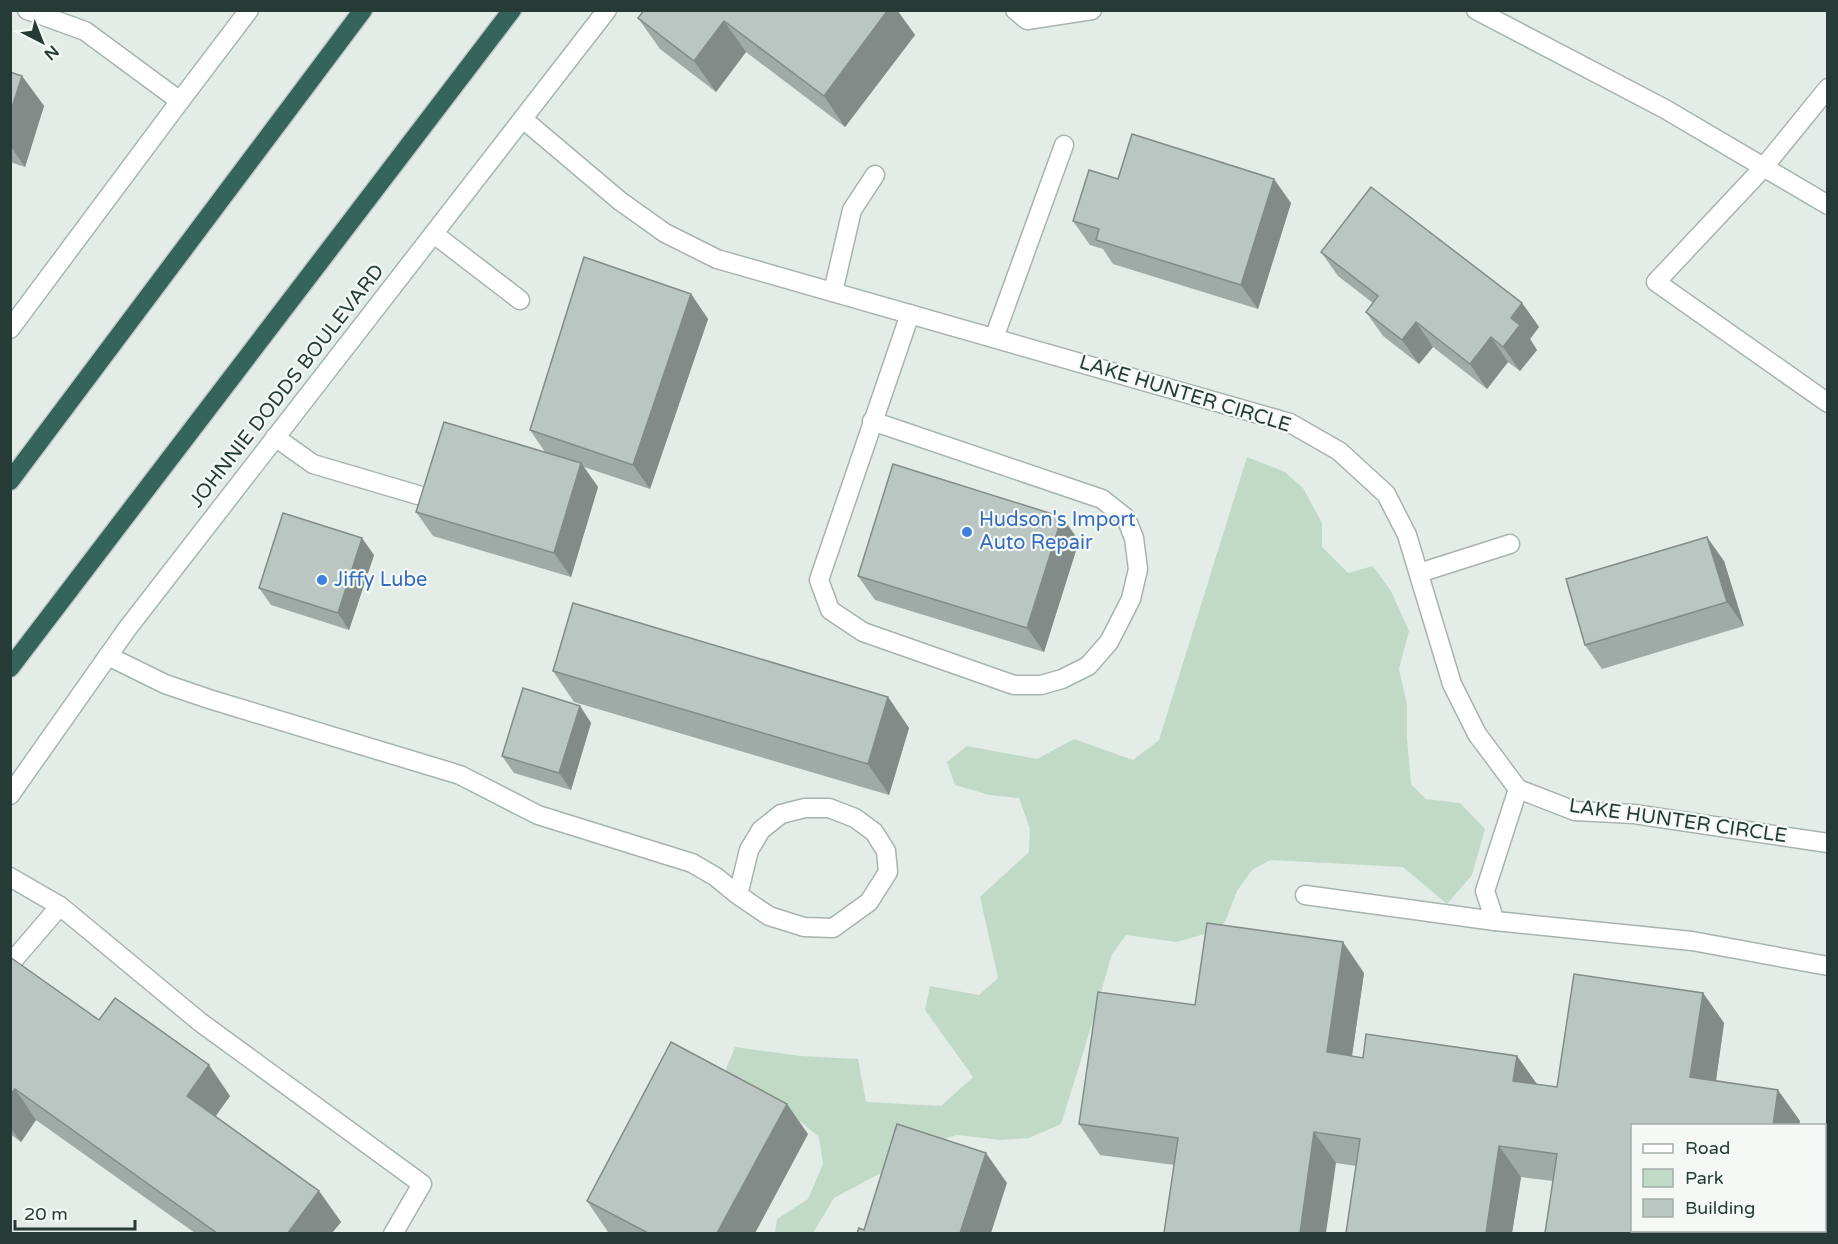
<svg xmlns="http://www.w3.org/2000/svg" width="1838" height="1244" font-family="'Varela Round',sans-serif">
	<rect width="100%" height="100%" fill="#e4ece8"/>
	<polygon fill="#c0dac7" points="1247,457 1285,472 1303,488 1322,523 1322,547 1348,573 1373,566 1391,591 1409,631 1399,669 1407,704 1407,738 1411,784 1426,799 1460,803 1485,829 1472,875 1447,904 1403,867 1270,860 1252,870 1237,891 1225,922 1215,931 1177,942 1126,935 1112,954 1085,1047 1061,1124 1029,1138 1001,1140 957,1135 919,1146 896,1167 875,1176 834,1198 813,1233 775,1233 777,1219 808,1199 823,1164 819,1137 790,1113 728,1079 726,1069 735,1047 801,1056 858,1059 866,1102 941,1106 973,1077 925,1010 930,986 979,995 998,978 980,897 1029,852 1030,829 1019,798 989,795 955,785 947,762 967,746 1037,759 1074,739 1133,760 1159,740"/>
	<g fill="none" stroke-linecap="round" stroke-linejoin="round">
		<defs>
			<g id="lane">
				<polyline points="1015,10 1027,20 1092,10"/>
				<polyline points="1476,10 1665,109 1828,205"/>
				<polyline points="1828,88 1763,168 1656,282 1828,403"/>
				<polyline points="434,234 520,300"/>
				<polyline points="833,292 852,210 875,175"/>
				<polyline points="994,338 1064,145"/>
				<polyline points="872,421 1102,499 1126,518 1134,538 1138,569 1131,599 1109,642 1088,666 1062,679 1041,685 1014,685 863,632 830,610 819,580 910,314"/>
				<polyline points="275,437 313,464 418,495"/>
				<polyline points="1419,573 1510,544"/>
				<polyline points="108,656 165,684 209,699 460,775 538,815 692,863 716,877 738,895 769,916 804,927 833,928 869,902 888,872 886,851 874,832 855,818 829,808 805,808 781,814 761,830 749,850 738,895"/>
				<polyline points="1518,789 1485,891 1495,921 1692,941 1828,966"/>
				<polyline points="10,877 60,906 10,964"/>
				<polyline points="1305,895 1495,921"/>
				<polyline points="60,906 200,1022 422,1184 393,1234"/>
			</g>
			<g id="street">
				<polyline points="27,10 85,31 180,101"/>
				<polyline points="523,119 620,201 665,233 717,259 1290,423 1339,451 1386,494 1407,535 1452,684 1477,734 1518,789 1575,811 1634,814 1828,843"/>
			</g>
			<g id="secondary">
				<polyline points="10,329 180,101 249,10"/>
				<polyline points="10,795 127,629 607,10"/>
			</g>
			<g id="highway">
				<polyline points="10,481 363,10"/>
				<polyline points="10,668 512,10"/>
			</g>
		</defs>
		<use href="#lane" stroke="#a7b3af" stroke-width="21"/>
		<use href="#street" stroke="#a7b3af" stroke-width="21"/>
		<use href="#secondary" stroke="#a4b6b0" stroke-width="21"/>
		<use href="#highway" stroke="#c2c8c7" stroke-width="21"/>
		<use href="#lane" stroke="#fff" stroke-width="18"/>
		<use href="#street" stroke="#fff" stroke-width="18"/>
		<use href="#secondary" stroke="#fff" stroke-width="18"/>
		<use href="#highway" stroke="#35645b" stroke-width="18"/>
	</g>
	<g fill="#a0aaa7">
		<polygon points="644,10 897,10 915,35 845,127 746,52 716,92 660,49 638,18"/>
		<polygon points="10,72 22,76 44,106 25,167 10,162"/>
		<polygon points="1118,179 1291,203 1258,309 1113,264 1103,249 1090,245 1073,221"/>
		<polygon points="1321,252 1522,303 1539,327 1530,339 1537,350 1520,371 1508,362 1487,389 1433,347 1419,364 1383,336 1366,312 1373,303 1338,276"/>
		<polygon points="691,294 708,319 650,489 584,467 598,487 571,577 433,536 416,512 545,452 530,430"/>
		<polygon points="1062,517 1079,541 1044,652 875,600 858,576"/>
		<polygon points="374,555 349,630 271,605 259,588"/>
		<polygon points="1724,561 1744,626 1602,669 1585,645"/>
		<polygon points="553,671 888,697 909,728 889,795 574,702"/>
		<polygon points="580,706 591,723 571,790 514,773 502,756"/>
		<polygon points="10,957 99,1020 230,1096 216,1116 319,1191 341,1222 332,1233 195,1233 36,1120 21,1142 10,1134"/>
		<polygon points="1364,973 1352,1056 1363,1058 1517,1056 1537,1084 1557,1087 1703,993 1724,1023 1716,1081 1800,1121 1799,1125 1632,1125 1632,1230 1784,1230 1784,1233 1545,1233 1553,1181 1521,1177 1512,1233 1346,1233 1356,1166 1336,1163 1174,1165 1100,1155 1079,1124 1195,1005"/>
		<polygon points="808,1134 755,1233 612,1233 608,1232 587,1201"/>
	</g>
	<g fill="#828b88">
		<polygon points="888,10 897,10 915,35 845,127 824,96"/>
		<polygon points="724,21 746,52 716,92 694,61"/>
		<polygon points="22,76 44,106 25,167 10,145 10,114"/>
		<polygon points="1274,179 1291,203 1258,309 1241,285"/>
		<polygon points="691,294 708,319 650,489 633,465"/>
		<polygon points="1522,303 1539,327 1530,339 1537,350 1520,371 1503,347 1511,318"/>
		<polygon points="1416,322 1433,347 1419,364 1402,340"/>
		<polygon points="1491,337 1508,362 1487,389 1470,364"/>
		<polygon points="581,463 598,487 571,577 554,553"/>
		<polygon points="1062,517 1079,541 1044,652 1027,628"/>
		<polygon points="1707,537 1724,561 1744,626 1727,602"/>
		<polygon points="362,538 374,555 349,630 338,613"/>
		<polygon points="888,697 909,728 889,795 868,764"/>
		<polygon points="580,706 591,723 571,790 559,773"/>
		<polygon points="1343,942 1364,973 1348,1083 1327,1052"/>
		<polygon points="1703,993 1724,1023 1712,1108 1690,1077"/>
		<polygon points="1517,1056 1538,1086 1513,1081"/>
		<polygon points="209,1065 230,1096 208,1126 187,1096"/>
		<polygon points="15,1089 36,1120 21,1142 10,1127 10,1095"/>
		<polygon points="1778,1090 1800,1121 1799,1125 1773,1125"/>
		<polygon points="787,1104 808,1134 755,1233 717,1233"/>
		<polygon points="1314,1132 1336,1163 1326,1233 1300,1233"/>
		<polygon points="1499,1146 1521,1177 1512,1233 1486,1233"/>
		<polygon points="986,1153 1007,1183 991,1233 960,1233"/>
		<polygon points="319,1191 341,1222 332,1233 288,1233"/>
		<polygon points="1666,1230 1690,1230 1692,1233 1666,1233"/>
		<polygon points="1771,1230 1784,1230 1784,1233 1773,1233"/>
	</g>
	<g fill="#bac6c2" stroke="#828b88" stroke-width="1.5">
		<polygon points="644,10 888,10 824,96 724,21 694,61 638,18"/>
		<polygon points="10,72 22,76 10,114"/>
		<polygon points="1132,134 1274,179 1241,285 1096,240 1099,229 1073,221 1089,170 1118,179"/>
		<polygon points="1371,187 1522,303 1511,318 1520,325 1503,347 1491,337 1470,364 1416,322 1402,340 1366,312 1378,296 1321,252"/>
		<polygon points="584,257 691,294 633,465 530,430"/>
		<polygon points="444,422 581,463 554,553 416,512"/>
		<polygon points="893,464 1062,517 1027,628 858,576"/>
		<polygon points="283,513 362,538 338,613 259,588"/>
		<polygon points="1707,537 1727,602 1585,645 1566,579"/>
		<polygon points="573,603 888,697 868,764 553,671"/>
		<polygon points="523,688 580,706 559,773 502,756"/>
		<polygon points="1207,923 1343,942 1327,1052 1363,1058 1366,1034 1517,1056 1513,1081 1557,1087 1574,974 1703,993 1690,1077 1778,1090 1773,1125 1632,1125 1632,1230 1666,1230 1666,1233 1545,1233 1557,1154 1499,1146 1486,1233 1346,1233 1360,1139 1314,1132 1300,1233 1164,1233 1178,1138 1079,1124 1098,992 1195,1005"/>
		<polygon points="10,957 99,1020 115,998 209,1065 187,1096 319,1191 288,1233 217,1233 15,1089 10,1095"/>
		<polygon points="671,1042 787,1104 717,1233 648,1233 587,1201"/>
		<polygon points="897,1124 986,1153 960,1233 857,1233 859,1228 864,1230"/>
	</g>
	<g fill="#3f7fe0" stroke="#f4f9f6" stroke-width="2">
		<circle cx="967" cy="532" r="6"/>
		<circle cx="322" cy="580" r="6"/>
	</g>
	<g text-anchor="middle" dominant-baseline="central" stroke-width="4.5" stroke-linejoin="round" paint-order="stroke">
		<g font-size="20" fill="#263b36" stroke="#f4f9f6">
			<text transform="translate(287 386) rotate(-52)">JOHNNIE DODDS BOULEVARD</text>
			<text transform="translate(1185 394) rotate(17)">LAKE HUNTER CIRCLE</text>
			<text transform="translate(1678 821) rotate(8)">LAKE HUNTER CIRCLE</text>
		</g>
		<g font-size="20" fill="#366cbe" stroke="#f4f9f6" text-anchor="start">
			<text x="979" y="520">Hudson's Import<tspan x="979" dy="23">Auto Repair</tspan></text>
			<text x="334" y="580">Jiffy Lube</text>
		</g>
	</g>
	<rect width="1838" height="1244" fill="none" stroke="#263b36" stroke-width="24"/>
	<rect x="1631" y="1124" width="195" height="108" fill="#f4f9f6" stroke="#a2ada9" stroke-width="1.5"/>
	<rect x="1643" y="1144" width="30" height="9" fill="#ffffff" stroke="#a2ada9" stroke-width="1.5"/>
	<text x="1685" y="1154" font-size="18" fill="#263b36">Road</text>
	<rect x="1643" y="1169" width="30" height="18" fill="#c0dac7" stroke="#a2ada9" stroke-width="1.5"/>
	<text x="1685" y="1184" font-size="18" fill="#263b36">Park</text>
	<rect x="1643" y="1199" width="30" height="18" fill="#bac6c2" stroke="#a2ada9" stroke-width="1.5"/>
	<text x="1685" y="1214" font-size="18" fill="#263b36">Building</text>
	<g transform="translate(42 42) rotate(138)" stroke="#f4f9f6" stroke-width="4.5" paint-order="stroke">
	<path d="M0-4.5L10 22L0 15L-10 22Z" fill="#263b36"/>
	<text y="-9" font-size="16" font-weight="bold" text-anchor="middle" fill="#263b36">N</text>
	</g>
	<path d="M15 1220v9h120v-9" fill="none" stroke="#263b36" stroke-width="3"/>
	<text x="24" y="1220" font-size="18" fill="#263b36" stroke="#f4f9f6" stroke-width="4.5" paint-order="stroke">20 m</text>
</svg>
